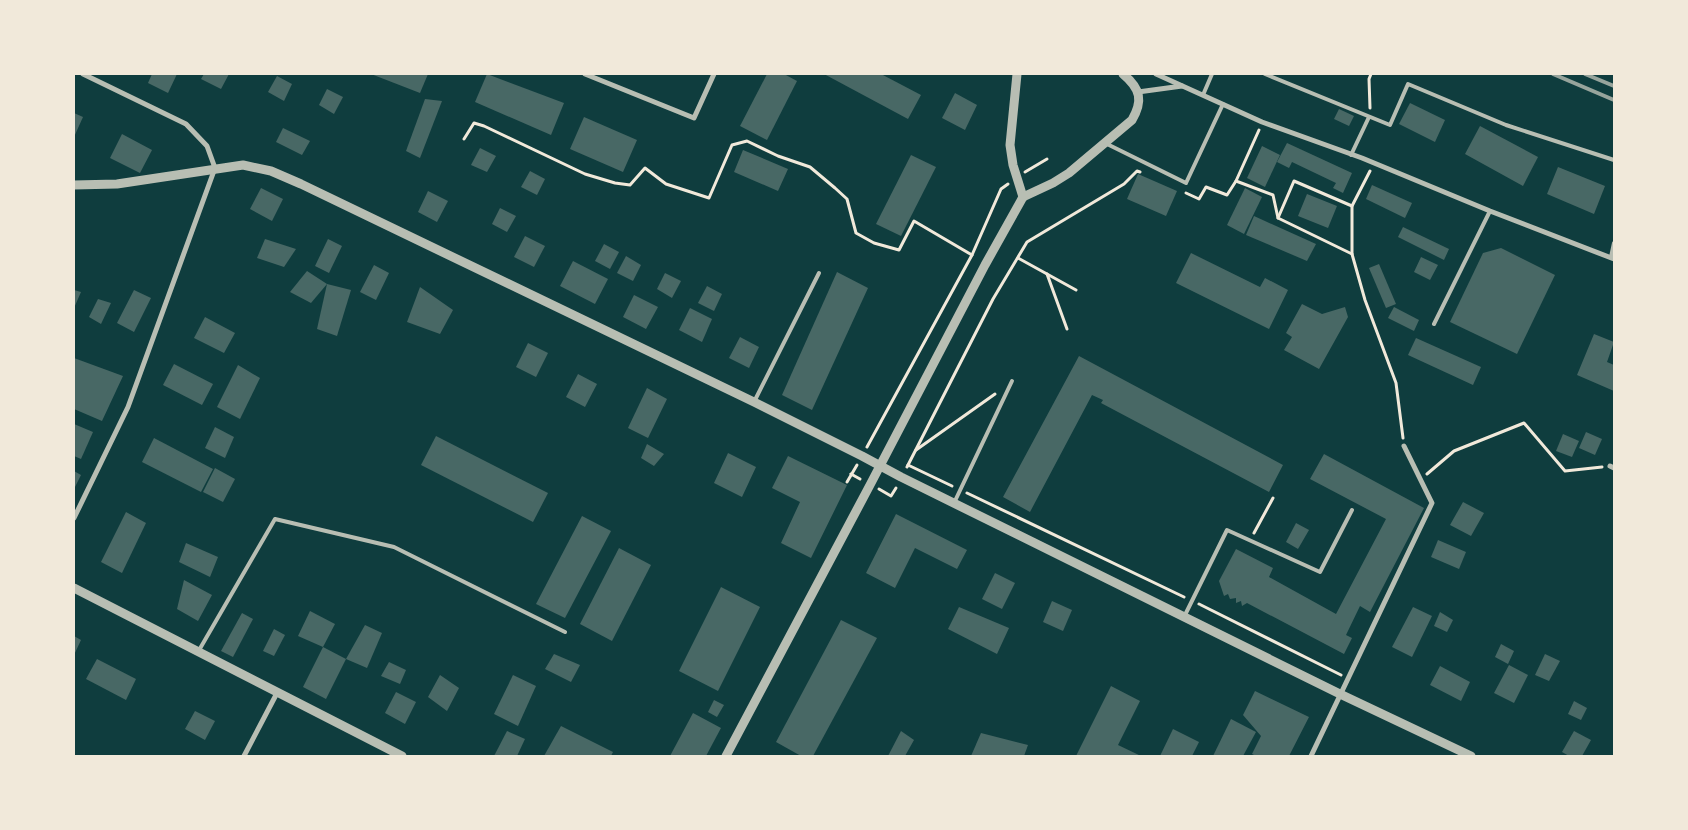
<svg xmlns="http://www.w3.org/2000/svg" width="1688" height="830" font-family="Mulish,sans-serif">
	<rect width="100%" height="100%" fill="#0f3d3e"/>
	<g fill="#486865">
		<polygon points="152,74 177,74 168,93 148,83"/>
		<polygon points="204,74 229,74 221,89 201,79"/>
		<polygon points="371,74 428,74 420,93"/>
		<polygon points="487,74 564,103 551,135 475,102"/>
		<polygon points="767,74 784,74 797,81 767,140 740,126"/>
		<polygon points="824,74 881,74 921,95 908,119"/>
		<polygon points="277,76 292,84 284,101 268,92"/>
		<polygon points="327,89 343,97 334,114 319,105"/>
		<polygon points="955,93 977,105 965,130 942,118"/>
		<polygon points="425,99 442,101 420,158 406,151"/>
		<polygon points="1410,103 1445,120 1435,142 1399,124"/>
		<polygon points="1339,109 1354,116 1349,126 1334,119"/>
		<polygon points="74,113 83,117 74,137"/>
		<polygon points="584,117 637,140 623,172 570,149"/>
		<polygon points="1480,126 1538,157 1523,186 1465,154"/>
		<polygon points="283,128 310,141 302,155 276,142"/>
		<polygon points="122,134 152,150 140,173 110,158"/>
		<polygon points="1287,143 1352,173 1343,193 1333,188 1336,183 1292,162 1289,168 1277,162"/>
		<polygon points="1262,146 1280,155 1265,187 1247,178"/>
		<polygon points="480,148 496,156 487,172 471,165"/>
		<polygon points="743,150 788,169 778,191 734,172"/>
		<polygon points="911,155 936,167 901,236 876,224"/>
		<polygon points="1558,167 1605,186 1594,214 1547,194"/>
		<polygon points="530,171 545,179 537,195 521,187"/>
		<polygon points="1138,174 1177,191 1166,216 1127,199"/>
		<polygon points="1372,185 1412,203 1405,218 1366,199"/>
		<polygon points="261,188 283,199 272,221 250,209"/>
		<polygon points="1245,188 1262,197 1244,234 1227,225"/>
		<polygon points="428,191 448,201 437,222 418,212"/>
		<polygon points="1307,194 1337,206 1328,228 1298,216"/>
		<polygon points="500,208 516,216 507,232 492,224"/>
		<polygon points="1254,216 1316,244 1307,261 1246,235"/>
		<polygon points="1403,227 1449,249 1444,260 1398,237"/>
		<polygon points="525,236 545,246 534,267 514,257"/>
		<polygon points="265,239 296,249 284,267 257,258"/>
		<polygon points="328,239 342,246 329,273 315,266"/>
		<polygon points="604,244 619,252 610,269 595,261"/>
		<polygon points="1501,248 1555,275 1517,354 1450,322 1483,253"/>
		<polygon points="1191,253 1260,287 1265,278 1288,290 1269,329 1176,283"/>
		<polygon points="626,256 641,265 633,281 617,273"/>
		<polygon points="1421,257 1438,265 1430,280 1414,272"/>
		<polygon points="573,261 608,279 595,304 560,286"/>
		<polygon points="1379,264 1396,304 1386,308 1369,268"/>
		<polygon points="374,265 389,273 376,300 360,292"/>
		<polygon points="307,271 327,284 311,303 290,292"/>
		<polygon points="837,272 868,288 812,410 782,395"/>
		<polygon points="665,273 681,281 672,298 657,289"/>
		<polygon points="327,284 351,290 337,336 317,329"/>
		<polygon points="707,286 722,294 714,311 698,303"/>
		<polygon points="420,287 453,310 440,334 407,322"/>
		<polygon points="74,290 81,292 74,308"/>
		<polygon points="134,290 151,298 134,332 117,323"/>
		<polygon points="634,295 658,307 646,329 623,317"/>
		<polygon points="98,299 111,303 101,324 89,317"/>
		<polygon points="1302,304 1322,314 1345,307 1348,317 1319,369 1284,350 1292,337 1286,333"/>
		<polygon points="1394,307 1419,320 1414,331 1388,318"/>
		<polygon points="690,308 712,319 702,342 679,330"/>
		<polygon points="205,317 235,333 224,353 194,338"/>
		<polygon points="1594,334 1614,342 1607,362 1614,365 1614,391 1577,375"/>
		<polygon points="740,337 759,347 749,368 729,358"/>
		<polygon points="1416,338 1481,367 1473,385 1408,355"/>
		<polygon points="528,343 548,353 536,377 516,367"/>
		<polygon points="1079,356 1283,465 1269,492 1101,403 1103,400 1092,395 1030,512 1003,497"/>
		<polygon points="74,358 123,376 102,421 74,409"/>
		<polygon points="174,364 213,384 202,405 163,385"/>
		<polygon points="238,365 260,378 240,419 217,407"/>
		<polygon points="578,374 597,384 585,407 566,397"/>
		<polygon points="647,388 667,399 648,438 628,428"/>
		<polygon points="74,424 93,432 81,459 74,456"/>
		<polygon points="215,427 234,437 225,458 205,448"/>
		<polygon points="1586,432 1602,439 1595,455 1579,448"/>
		<polygon points="1563,434 1579,441 1572,457 1556,451"/>
		<polygon points="436,436 548,493 533,522 421,465"/>
		<polygon points="154,438 213,469 201,492 142,462"/>
		<polygon points="647,444 664,454 654,466 641,458"/>
		<polygon points="728,453 756,467 742,497 714,483"/>
		<polygon points="1324,454 1424,508 1370,612 1360,606 1346,635 1352,638 1344,654 1247,603 1242,606 1241,601 1236,603 1236,598 1230,599 1228,594 1224,596 1219,581 1236,549 1273,568 1269,577 1336,614 1386,519 1310,479"/>
		<polygon points="788,456 847,485 811,558 781,543 800,502 772,488"/>
		<polygon points="215,468 235,479 223,502 203,492"/>
		<polygon points="74,471 81,475 74,489"/>
		<polygon points="1463,502 1484,513 1471,536 1450,525"/>
		<polygon points="126,512 146,523 122,573 101,562"/>
		<polygon points="896,514 967,550 957,569 915,548 895,588 866,573"/>
		<polygon points="582,516 611,531 565,618 536,604"/>
		<polygon points="1296,523 1309,530 1298,549 1286,542"/>
		<polygon points="1438,540 1466,552 1459,569 1431,557"/>
		<polygon points="186,543 218,557 210,577 179,562"/>
		<polygon points="619,548 651,565 612,641 580,624"/>
		<polygon points="995,573 1015,583 1002,609 982,599"/>
		<polygon points="184,580 212,595 198,621 177,609"/>
		<polygon points="721,587 760,607 718,691 679,671"/>
		<polygon points="1052,601 1072,610 1063,631 1043,622"/>
		<polygon points="959,607 1009,628 997,654 948,629"/>
		<polygon points="1413,607 1432,616 1412,657 1392,647"/>
		<polygon points="310,611 335,624 323,647 298,636"/>
		<polygon points="1440,612 1453,620 1447,632 1434,626"/>
		<polygon points="242,613 253,619 233,657 221,651"/>
		<polygon points="841,620 877,638 813,756 801,756 776,742"/>
		<polygon points="365,625 382,633 367,668 346,659"/>
		<polygon points="274,629 285,635 274,656 263,651"/>
		<polygon points="74,636 81,640 74,655"/>
		<polygon points="1501,644 1514,651 1508,664 1495,657"/>
		<polygon points="323,647 346,659 326,699 303,687"/>
		<polygon points="554,654 580,665 571,682 545,669"/>
		<polygon points="1545,654 1560,661 1549,681 1535,675"/>
		<polygon points="97,659 136,679 126,700 86,679"/>
		<polygon points="389,662 406,670 400,684 381,676"/>
		<polygon points="1509,665 1528,675 1514,703 1494,693"/>
		<polygon points="1440,666 1470,682 1461,701 1430,685"/>
		<polygon points="440,675 459,688 447,711 428,697"/>
		<polygon points="513,675 536,686 518,726 494,714"/>
		<polygon points="1111,686 1140,701 1118,745 1141,756 1076,756"/>
		<polygon points="1255,691 1309,717 1289,756 1256,756 1252,754 1261,736 1243,715"/>
		<polygon points="396,692 416,702 405,724 385,713"/>
		<polygon points="714,700 724,705 717,717 708,712"/>
		<polygon points="1574,701 1587,708 1581,720 1568,714"/>
		<polygon points="195,711 215,721 205,740 185,729"/>
		<polygon points="693,713 721,728 706,756 670,756"/>
		<polygon points="1231,719 1256,732 1243,756 1213,756"/>
		<polygon points="561,726 613,752 611,756 544,756"/>
		<polygon points="1173,729 1199,742 1192,756 1160,756"/>
		<polygon points="507,731 525,739 517,756 494,756"/>
		<polygon points="901,731 914,740 905,756 888,756"/>
		<polygon points="1574,731 1591,740 1582,756 1569,756 1562,752"/>
		<polygon points="981,733 1028,745 1024,756 971,756"/>
	</g>
	<g fill="none" stroke-linecap="round" stroke-linejoin="round">
		<g stroke="#f1e9da" stroke-width="3">
			<polyline points="1370,108 1369,79 1371,74"/>
			<polyline points="1259,130 1236,181 1273,195 1278,218 1352,254"/>
			<polyline points="464,139 474,123 484,126 585,174 615,183 630,185 645,168 666,184 709,198 732,145 747,141 778,156 810,167 835,188 847,199 856,233 874,243 899,250 914,221 972,255"/>
			<polyline points="1370,171 1352,206 1352,254 1365,300 1396,383 1403,438"/>
			<polyline points="1025,172 1047,159"/>
			<polyline points="1186,193 1199,199 1206,187 1227,195 1236,181"/>
			<polyline points="1278,218 1294,181 1352,206"/>
			<polyline points="1018,258 1076,290"/>
			<polyline points="1047,274 1067,329"/>
			<polyline points="867,447 972,255 1001,189 1008,184"/>
			<polyline points="916,450 995,394"/>
			<polyline points="908,465 952,486"/>
			<polyline points="907,467 993,299 1027,242 1124,184 1137,171 1140,172"/>
			<polyline points="851,474 860,479"/>
			<polyline points="1427,474 1454,451 1524,423 1565,471 1602,467"/>
			<polyline points="847,482 857,465"/>
			<polyline points="879,489 891,496 896,488"/>
			<polyline points="967,493 1184,597"/>
			<polyline points="1254,533 1273,498"/>
			<polyline points="1199,604 1341,675"/>
		</g>
		<g stroke="#b8beb3" stroke-width="4">
			<polyline points="1265,74 1390,125 1408,84 1506,125 1614,160"/>
			<polyline points="1203,95 1212,74"/>
			<polyline points="1105,143 1186,183 1223,104"/>
			<polyline points="1351,155 1369,117"/>
			<polyline points="1611,257 1614,243"/>
			<polyline points="1434,324 1490,211"/>
			<polyline points="754,402 819,273"/>
			<polyline points="954,503 1012,381"/>
			<polyline points="1184,617 1227,530 1320,572 1352,510"/>
			<polyline points="198,652 275,519 394,547 565,632"/>
		</g>
		<g stroke="#b8beb3" stroke-width="5">
			<polyline points="585,74 694,118 714,74"/>
			<polyline points="1156,74 1262,122 1362,158 1490,211 1614,259"/>
			<polyline points="1138,92 1182,86"/>
			<polyline points="1610,466 1614,468"/>
			<polyline points="74,518 128,407 215,168 207,146 186,124 83,74"/>
			<polyline points="244,756 277,693"/>
			<polyline points="1311,756 1432,503 1404,446"/>
		</g>
		<g stroke="#b8beb3" stroke-width="9">
			<polyline points="1017,74 1010,145 1013,165 1023,197"/>
			<polyline points="74,185 117,184 243,165 271,171 301,184 754,402 862,456 901,477 1340,694 1471,756"/>
			<path d="M1023,197L1053,183L1069,173L1132,120C1143,101 1141,89 1123,74"/>
			<polyline points="74,588 402,756"/>
			<polyline points="726,756 870,485 985,265 1023,197"/>
		</g>
		<g stroke="#97a49c" stroke-width="4">
			<polyline points="1553,74 1614,100"/>
			<polyline points="1585,74 1614,86"/>
		</g>
	</g>
	<rect width="1688" height="830" fill="none" stroke="#f1e9da" stroke-width="150"/>
</svg>
